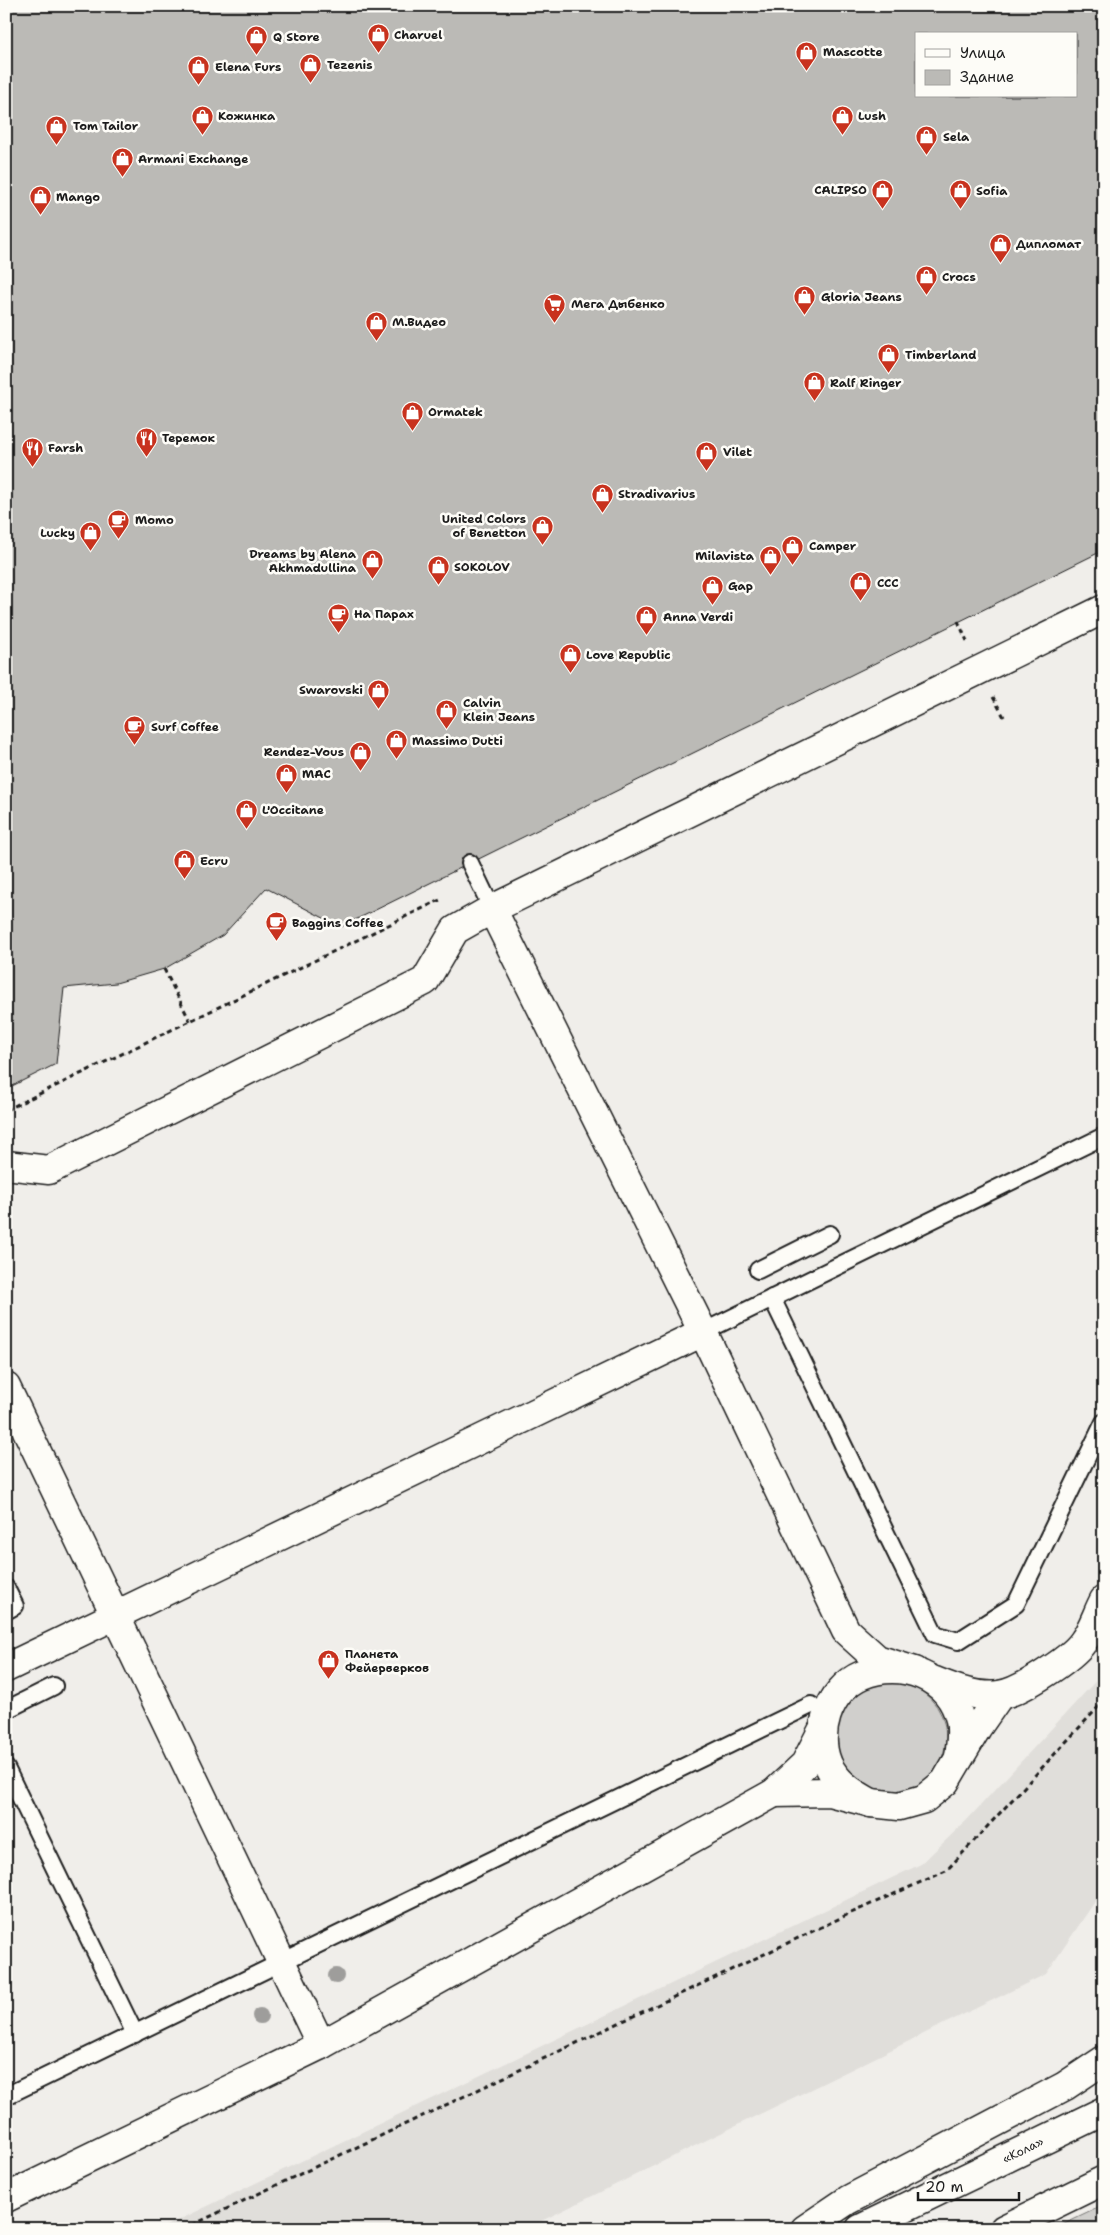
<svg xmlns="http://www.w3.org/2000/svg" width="1110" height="2235" font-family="'Shantell Sans',sans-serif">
	<rect width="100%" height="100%" fill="#f0eeea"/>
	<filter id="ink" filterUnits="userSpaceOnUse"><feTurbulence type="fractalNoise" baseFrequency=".02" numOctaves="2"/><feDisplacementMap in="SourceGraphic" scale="10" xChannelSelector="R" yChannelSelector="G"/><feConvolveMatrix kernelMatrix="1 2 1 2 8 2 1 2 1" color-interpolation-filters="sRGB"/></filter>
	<g filter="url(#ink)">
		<polygon fill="#e0deda" points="1104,1672 1104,1888 1046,1974 525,2229 160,2229 921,1864 967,1820"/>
		<g fill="#d0cfcc" stroke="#767674">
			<circle cx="891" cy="1737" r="55"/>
			<polygon points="1104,2205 1104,2229 1054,2229"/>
		</g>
		<path fill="#bbbab6" stroke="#1c1c1c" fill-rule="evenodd" d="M6,6H1104V550L341,927L266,888L223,935L164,969L116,983L64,988L56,1064L6,1089ZM916,34H1076V96H916Z"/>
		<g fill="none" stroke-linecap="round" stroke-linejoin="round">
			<defs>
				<g id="service">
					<polyline points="470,863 492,909"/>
					<polyline points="758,1270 830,1234"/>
					<polyline points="772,1298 935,1634 958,1641 1016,1604 1104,1422"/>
					<polyline points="703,1332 1104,1136"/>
					<polyline points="6,1588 15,1606 6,1611"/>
					<polyline points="6,1710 54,1686"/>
					<polyline points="6,1768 135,2034"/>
					<polyline points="6,2096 811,1705"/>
				</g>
				<g id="minor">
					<polyline points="492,909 703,1332 846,1631 877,1659 915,1671"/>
					<polyline points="6,1165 49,1170 425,981 455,930 492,909 1104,609"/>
					<polyline points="6,1387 321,2045"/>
					<polyline points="6,1668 703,1332"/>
					<path d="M935,1681C955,1689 977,1698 999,1695C1019,1693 1072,1658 1083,1642C1092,1630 1097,1613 1104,1600"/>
					<polyline points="774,1793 829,1792 871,1803 899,1806 924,1799 945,1782 977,1728 1000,1695"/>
					<path d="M871,1803C855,1794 841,1786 831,1770C812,1738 828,1689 862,1675C901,1659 950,1676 960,1720C963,1733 960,1745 959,1758"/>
					<polyline points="6,2198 321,2045 774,1793 805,1764 823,1729"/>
				</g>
				<g id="primary">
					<polyline points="805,2229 848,2200 1065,2086 1104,2060"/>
					<path id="s1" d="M860,2229L1104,2111"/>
					<polyline points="1004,2229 1104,2180"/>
				</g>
			</defs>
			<use href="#service" stroke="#1c1c1c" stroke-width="20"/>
			<use href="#minor" stroke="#1c1c1c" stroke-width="31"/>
			<use href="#primary" stroke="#1c1c1c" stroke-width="31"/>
			<g stroke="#1c1c1c" stroke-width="3" stroke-dasharray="5 4" stroke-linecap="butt">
				<polyline points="958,621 967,641"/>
				<polyline points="993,697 1004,717"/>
				<polyline points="164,969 190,1021"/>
				<polyline points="6,1110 442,899"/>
				<polyline points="184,2229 851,1913 946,1871 1104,1701"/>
			</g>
			<use href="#service" stroke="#fdfcf7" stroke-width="16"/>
			<use href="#minor" stroke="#fdfcf7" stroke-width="28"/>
			<use href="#primary" stroke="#fdfcf7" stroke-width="28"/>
		</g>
		<g fill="#9e9d9b">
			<circle cx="336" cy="1976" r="8"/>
			<circle cx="260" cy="2016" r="8"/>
		</g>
	</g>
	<defs>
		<symbol id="shop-pin" viewBox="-11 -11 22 30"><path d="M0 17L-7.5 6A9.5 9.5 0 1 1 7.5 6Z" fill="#c8321e" stroke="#fdfcf7"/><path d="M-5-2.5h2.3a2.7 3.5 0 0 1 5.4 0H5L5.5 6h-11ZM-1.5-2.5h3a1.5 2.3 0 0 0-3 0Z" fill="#fff"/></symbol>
		<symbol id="supermarket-pin" viewBox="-11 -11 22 30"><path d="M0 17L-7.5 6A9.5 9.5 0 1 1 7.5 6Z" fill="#c8321e" stroke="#fdfcf7"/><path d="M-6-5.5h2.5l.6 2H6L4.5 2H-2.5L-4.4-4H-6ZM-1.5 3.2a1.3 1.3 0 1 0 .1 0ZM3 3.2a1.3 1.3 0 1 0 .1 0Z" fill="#fff"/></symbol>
		<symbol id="restaurant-pin" viewBox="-11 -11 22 30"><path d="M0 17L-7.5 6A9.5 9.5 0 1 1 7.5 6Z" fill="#c8321e" stroke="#fdfcf7"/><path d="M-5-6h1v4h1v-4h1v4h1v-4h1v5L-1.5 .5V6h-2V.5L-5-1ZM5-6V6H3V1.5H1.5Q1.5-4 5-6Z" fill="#fff"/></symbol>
		<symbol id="cafe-pin" viewBox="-11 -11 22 30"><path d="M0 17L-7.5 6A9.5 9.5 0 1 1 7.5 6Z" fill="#c8321e" stroke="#fdfcf7"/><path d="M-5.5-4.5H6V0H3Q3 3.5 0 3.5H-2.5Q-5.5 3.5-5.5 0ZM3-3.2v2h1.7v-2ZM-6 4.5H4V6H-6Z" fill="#fff"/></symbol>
	</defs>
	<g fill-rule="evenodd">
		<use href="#shop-pin" x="366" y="22" width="25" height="34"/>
		<use href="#shop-pin" x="244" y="24" width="25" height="34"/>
		<use href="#shop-pin" x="794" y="40" width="25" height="34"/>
		<use href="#shop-pin" x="298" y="52" width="25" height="34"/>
		<use href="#shop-pin" x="186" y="54" width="25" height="34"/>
		<use href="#shop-pin" x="190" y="104" width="25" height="34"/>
		<use href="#shop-pin" x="830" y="104" width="25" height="34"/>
		<use href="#shop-pin" x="44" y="114" width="25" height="34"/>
		<use href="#shop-pin" x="914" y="124" width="25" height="34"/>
		<use href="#shop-pin" x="110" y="146" width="25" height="34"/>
		<use href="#shop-pin" x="870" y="178" width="25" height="34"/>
		<use href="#shop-pin" x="948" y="178" width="25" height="34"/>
		<use href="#shop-pin" x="28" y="184" width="25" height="34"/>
		<use href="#shop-pin" x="988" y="232" width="25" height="34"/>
		<use href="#shop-pin" x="914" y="264" width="25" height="34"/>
		<use href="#shop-pin" x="792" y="284" width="25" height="34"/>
		<use href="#supermarket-pin" x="542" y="292" width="25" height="34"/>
		<use href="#shop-pin" x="364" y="310" width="25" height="34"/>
		<use href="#shop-pin" x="876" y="342" width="25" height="34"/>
		<use href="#shop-pin" x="802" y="370" width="25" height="34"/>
		<use href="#shop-pin" x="400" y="400" width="25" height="34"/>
		<use href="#restaurant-pin" x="134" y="426" width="25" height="34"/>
		<use href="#restaurant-pin" x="20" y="436" width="25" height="34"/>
		<use href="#shop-pin" x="694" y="440" width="25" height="34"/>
		<use href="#shop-pin" x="590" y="482" width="25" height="34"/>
		<use href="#cafe-pin" x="106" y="508" width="25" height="34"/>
		<use href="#shop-pin" x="530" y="514" width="25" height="34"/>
		<use href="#shop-pin" x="78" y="520" width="25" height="34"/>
		<use href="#shop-pin" x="780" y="534" width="25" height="34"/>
		<use href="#shop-pin" x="758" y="544" width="25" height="34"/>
		<use href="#shop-pin" x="360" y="548" width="25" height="34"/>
		<use href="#shop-pin" x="426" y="554" width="25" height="34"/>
		<use href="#shop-pin" x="848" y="570" width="25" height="34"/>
		<use href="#shop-pin" x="700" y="574" width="25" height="34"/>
		<use href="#cafe-pin" x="326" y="602" width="25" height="34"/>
		<use href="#shop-pin" x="634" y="604" width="25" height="34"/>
		<use href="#shop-pin" x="558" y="642" width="25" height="34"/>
		<use href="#shop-pin" x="366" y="678" width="25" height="34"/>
		<use href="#shop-pin" x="434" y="698" width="25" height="34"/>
		<use href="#cafe-pin" x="122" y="714" width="25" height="34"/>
		<use href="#shop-pin" x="384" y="728" width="25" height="34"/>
		<use href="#shop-pin" x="348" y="740" width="25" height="34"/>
		<use href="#shop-pin" x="274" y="762" width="25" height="34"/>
		<use href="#shop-pin" x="234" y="798" width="25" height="34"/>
		<use href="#shop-pin" x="172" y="848" width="25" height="34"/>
		<use href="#cafe-pin" x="264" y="910" width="25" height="34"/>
		<use href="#shop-pin" x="316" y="1648" width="25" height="34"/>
	</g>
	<g text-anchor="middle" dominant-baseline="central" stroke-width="5" stroke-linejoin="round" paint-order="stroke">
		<g font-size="12" font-weight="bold" fill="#1c1c1c" stroke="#fdfcf7" text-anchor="start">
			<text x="394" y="35">Charuel</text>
			<text x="273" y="37">Q Store</text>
			<text x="823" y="52">Mascotte</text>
			<text x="327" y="65">Tezenis</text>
			<text x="215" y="67">Elena Furs</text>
			<text x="218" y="116">Кожинка</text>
			<text x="858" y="116">Lush</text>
			<text x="73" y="126">Tom Tailor</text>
			<text x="943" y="137">Sela</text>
			<text x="138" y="159">Armani Exchange</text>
			<text x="867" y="190" text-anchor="end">CALIPSO</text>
			<text x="976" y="191">Sofia</text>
			<text x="56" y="197">Mango</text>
			<text x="1016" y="244">Дипломат</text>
			<text x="942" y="277">Crocs</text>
			<text x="821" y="297">Gloria Jeans</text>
			<text x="571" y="304">Мега Дыбенко</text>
			<text x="392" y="322">М.Видео</text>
			<text x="905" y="355">Timberland</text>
			<text x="830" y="383">Ralf Ringer</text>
			<text x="428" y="412">Ormatek</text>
			<text x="162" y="438">Теремок</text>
			<text x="48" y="448">Farsh</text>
			<text x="723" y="452">Vilet</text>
			<text x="618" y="494">Stradivarius</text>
			<text x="526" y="519" text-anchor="end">United Colors<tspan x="526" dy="14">of Benetton</tspan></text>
			<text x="135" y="520">Momo</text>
			<text x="75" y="533" text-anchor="end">Lucky</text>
			<text x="809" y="546">Camper</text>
			<text x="356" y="554" text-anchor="end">Dreams by Alena<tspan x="356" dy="14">Akhmadullina</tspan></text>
			<text x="754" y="556" text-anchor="end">Milavista</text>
			<text x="454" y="567">SOKOLOV</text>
			<text x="877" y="583">CCC</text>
			<text x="728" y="586">Gap</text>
			<text x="354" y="614">На Парах</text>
			<text x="663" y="617">Anna Verdi</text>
			<text x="586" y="655">Love Republic</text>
			<text x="363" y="690" text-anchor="end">Swarovski</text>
			<text x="463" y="703">Calvin<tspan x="463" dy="14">Klein Jeans</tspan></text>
			<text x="151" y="727">Surf Coffee</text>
			<text x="412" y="741">Massimo Dutti</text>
			<text x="344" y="752" text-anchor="end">Rendez-Vous</text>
			<text x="302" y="774">MAC</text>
			<text x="262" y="810">L'Occitane</text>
			<text x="200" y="861">Ecru</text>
			<text x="292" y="923">Baggins Coffee</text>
			<text x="345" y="1654">Планета<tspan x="345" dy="14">Фейерверков</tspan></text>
		</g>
		<g font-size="12" fill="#1c1c1c" stroke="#fdfcf7">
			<text stroke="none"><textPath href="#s1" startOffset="181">«Кола»</textPath></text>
		</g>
	</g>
	<rect width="1110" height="2235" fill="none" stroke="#fdfcf7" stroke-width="25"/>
	<rect x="12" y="12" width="1085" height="2210" fill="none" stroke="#1c1c1c" stroke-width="2" filter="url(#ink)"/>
	<rect x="915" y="32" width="162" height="65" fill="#fdfcf7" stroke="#a3a29f"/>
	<rect x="925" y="49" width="25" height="8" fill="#fdfcf7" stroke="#a3a29f"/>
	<text x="960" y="58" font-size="15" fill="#1c1c1c">Улица</text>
	<rect x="925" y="70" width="25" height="15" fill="#bbbab6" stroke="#a3a29f"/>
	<text x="960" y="82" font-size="15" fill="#1c1c1c">Здание</text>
	<path d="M918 2192v8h101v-8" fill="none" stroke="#1c1c1c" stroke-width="2.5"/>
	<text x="925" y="2192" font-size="15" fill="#1c1c1c" stroke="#fdfcf7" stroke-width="4" paint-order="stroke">20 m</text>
</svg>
